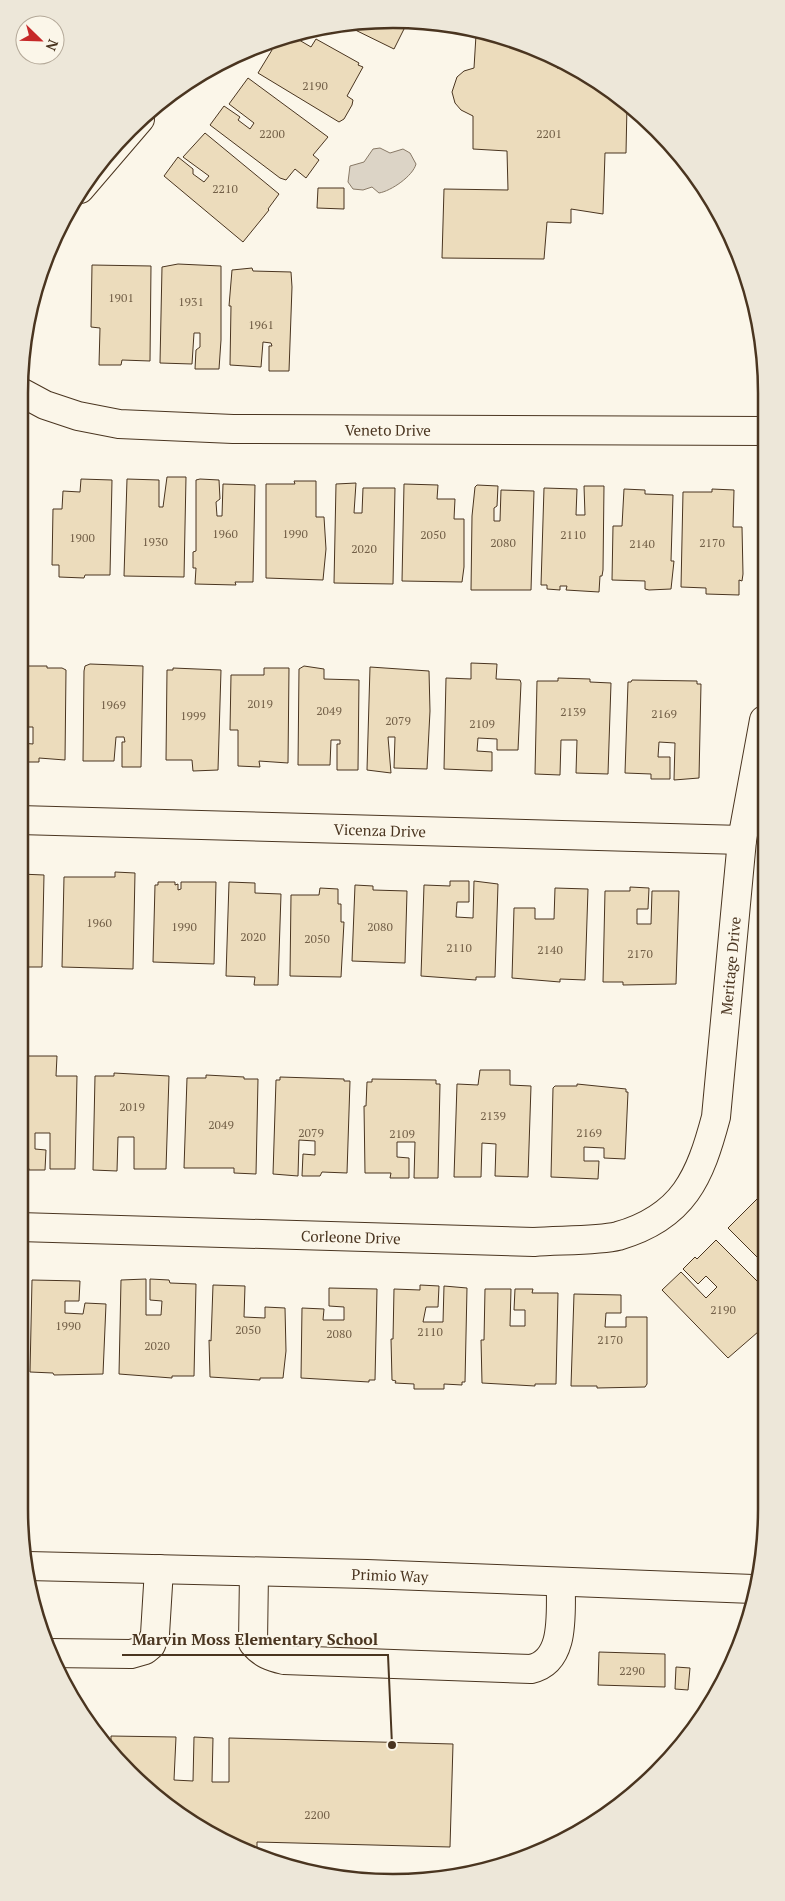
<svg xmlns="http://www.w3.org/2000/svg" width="785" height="1901" font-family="'PT Serif',serif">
	<rect width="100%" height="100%" fill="#fbf6e9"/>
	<path fill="#dcd4c6" stroke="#887966" d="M380,148L390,153L403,149L410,153L416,164C413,176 391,191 379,193L372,187L363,190L353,189L348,182L350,166L364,162L373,149Z"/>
	<g fill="#ecdcbc" stroke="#4a3520">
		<polygon points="368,20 408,21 394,49 343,24"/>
		<polygon points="289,34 311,47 316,39 359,63 358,65 363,67 347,96 353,100 352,105 344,119 339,122 258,73 272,50 270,48 275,39"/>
		<polygon points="476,35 497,35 512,38 557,60 557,68 574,69 600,82 627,105 626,153 605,153 603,214 571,209 571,223 547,222 544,259 442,258 444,189 508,190 507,151 473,149 473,116 461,110 455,103 452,92 457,77 464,71 474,68"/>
		<polygon points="248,78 328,137 313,155 319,160 306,178 295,169 286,180 280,178 210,125 224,106 240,117 238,120 250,129 254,123 229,104"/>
		<polygon points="205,133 279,194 268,209 269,210 243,242 164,176 178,157 193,169 193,174 204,182 209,176 183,157"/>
		<polygon points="318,188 344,188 344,209 317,208"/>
		<polygon points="178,264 221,266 221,340 219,369 195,369 196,350 200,347 200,333 194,333 192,364 160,363 162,267"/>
		<polygon points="92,265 151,266 150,361 122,360 121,365 99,365 100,328 91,327"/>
		<polygon points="252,268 253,271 291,272 292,287 289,371 269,371 269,346 272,346 271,343 263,342 261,367 230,365 231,306 229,306 232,270"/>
		<polygon points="167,477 186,477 184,577 124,576 127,479 159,480 159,507 163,507"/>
		<polygon points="81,479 112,480 110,575 85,575 84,578 59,577 59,565 52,565 53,509 62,509 63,491 80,492"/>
		<polygon points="200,479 219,480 220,499 216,502 217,516 222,516 223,484 255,485 253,582 235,582 236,585 195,584 196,568 193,568 193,552 196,551 196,480"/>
		<polygon points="294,481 316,481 316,517 324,517 326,549 323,580 266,578 266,484 295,484"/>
		<polygon points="356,483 354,513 362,513 363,488 395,488 393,584 334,583 336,484"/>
		<polygon points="404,484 438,485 437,499 455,499 454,519 464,519 464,567 462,582 402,581"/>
		<polygon points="477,485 498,486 497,506 494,508 494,521 500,521 501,490 534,491 531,590 471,590 472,516 475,487"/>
		<polygon points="584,486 604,486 603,570 602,576 600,576 599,592 566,590 567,586 560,586 560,590 547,589 547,585 541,585 544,488 577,489 576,515 585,515"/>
		<polygon points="624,489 645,490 645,494 673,495 671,561 674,561 671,589 649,590 645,589 645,581 612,580 613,526 622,526"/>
		<polygon points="712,489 734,490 733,527 742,527 743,574 742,581 739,580 739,595 706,594 706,588 681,587 683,492 712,492"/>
		<polygon points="471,663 497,664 496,679 520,680 521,683 518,750 497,750 497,739 478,738 477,751 492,752 492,771 444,769 446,678 471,679"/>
		<polygon points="90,664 143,666 141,767 122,767 122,742 125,742 124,737 116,737 114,761 83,761 84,671 85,666"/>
		<polygon points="19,666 47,666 47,668 62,668 66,670 65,760 39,758 39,762 22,762 21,743 33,744 33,727 19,727 19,730"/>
		<polygon points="304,666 324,669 324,679 359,680 358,770 337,770 337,744 340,744 340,740 331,740 330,765 298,765 299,669"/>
		<polygon points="370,667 429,671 430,711 427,769 394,768 395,737 388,737 391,773 367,770"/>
		<polygon points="173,668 221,670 218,770 193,771 192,760 166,760 167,670 173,670"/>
		<polygon points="264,668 289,668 288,763 259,761 260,767 238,766 238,730 230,730 231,675 264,675"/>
		<polygon points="558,678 590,679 590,682 611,683 608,774 576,773 577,740 561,740 560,775 535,774 537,681 558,681"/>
		<polygon points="632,680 697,681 697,684 701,684 699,778 674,780 675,743 659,742 658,757 670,757 670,779 651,779 651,774 625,773 628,682 631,682"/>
		<polygon points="19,872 20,874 44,875 42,967 22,967 22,970 19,970"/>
		<polygon points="115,872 135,873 133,969 62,967 64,877 115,877"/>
		<polygon points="450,881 469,881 469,902 457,902 456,917 473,918 474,881 498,884 495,977 476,977 476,980 421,976 424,885 450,886"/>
		<polygon points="158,882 175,882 175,885 178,884 178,890 181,889 181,882 216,882 214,964 153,962 155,885 158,885"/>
		<polygon points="229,882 255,883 255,893 281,894 278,985 254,985 255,977 226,976"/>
		<polygon points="355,885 373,886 373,890 407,891 405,963 352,961"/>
		<polygon points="630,887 649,888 648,909 637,909 637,924 651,924 652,891 679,891 676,984 623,985 623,982 603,982 605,891 630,891"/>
		<polygon points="320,888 338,889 338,904 341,904 341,922 344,922 341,977 290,976 291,895 319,895"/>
		<polygon points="555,888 588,889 585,980 560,979 560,982 512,978 514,908 535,908 535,919 554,919"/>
		<polygon points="26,1056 57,1056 56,1076 77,1076 75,1169 50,1169 50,1133 35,1133 35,1149 46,1150 45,1170 29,1170 28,1165 19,1165 19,1075 25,1075"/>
		<polygon points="480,1070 510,1070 510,1085 531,1086 528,1177 495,1176 496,1144 482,1143 481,1177 454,1177 457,1084 478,1085"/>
		<polygon points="114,1073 169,1076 166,1169 134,1169 134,1137 118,1137 117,1171 93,1170 95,1076 114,1076"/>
		<polygon points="206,1075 244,1077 244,1079 258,1079 256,1174 234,1173 234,1168 184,1168 187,1078 206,1078"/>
		<polygon points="280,1077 344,1079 344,1081 350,1081 347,1173 322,1172 320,1176 302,1176 303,1154 315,1155 315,1141 299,1140 298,1176 273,1174 276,1080 280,1080"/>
		<polygon points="372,1079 436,1080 436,1084 440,1084 438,1178 414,1178 415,1142 397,1142 397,1157 409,1158 409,1178 390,1178 391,1173 365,1173 364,1106 366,1106 367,1082 372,1082"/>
		<polygon points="577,1084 626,1089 626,1092 628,1092 625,1159 604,1158 604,1148 584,1147 584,1161 599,1161 598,1179 551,1177 553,1088 555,1086 577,1086"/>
		<polygon points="762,1194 765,1198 764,1219 766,1266 728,1228"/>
		<polygon points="716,1240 766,1290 766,1325 728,1358 662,1290 681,1272 706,1298 717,1287 706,1276 698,1284 683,1269 695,1257 697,1259"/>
		<polygon points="146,1279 146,1315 161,1315 162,1301 150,1300 150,1279 169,1280 170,1283 196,1284 194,1376 172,1376 172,1378 119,1374 121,1280"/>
		<polygon points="32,1280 80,1281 79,1301 65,1301 65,1313 83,1314 85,1303 106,1304 103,1374 54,1375 53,1373 30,1372"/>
		<polygon points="213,1285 245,1286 244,1317 265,1318 265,1307 285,1308 286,1351 283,1378 260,1378 260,1380 210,1377 209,1340 211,1341"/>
		<polygon points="420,1285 439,1286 438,1307 426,1307 423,1322 443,1322 444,1286 467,1288 465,1382 462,1382 462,1385 444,1384 444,1389 414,1389 414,1384 395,1383 396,1381 392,1380 391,1339 393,1339 394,1289 420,1290"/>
		<polygon points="329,1288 377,1289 375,1380 369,1380 369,1382 301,1378 302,1308 324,1309 323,1320 344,1320 344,1307 329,1306"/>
		<polygon points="485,1289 511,1289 510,1326 525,1326 525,1310 514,1310 515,1289 533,1289 532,1293 558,1293 556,1384 535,1384 535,1386 482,1383 481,1340 484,1340"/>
		<polygon points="574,1294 621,1295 621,1313 606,1313 605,1327 626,1327 626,1317 647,1317 647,1384 645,1387 597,1388 597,1386 571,1386"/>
		<polygon points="599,1652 665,1654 665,1687 598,1685"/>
		<polygon points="676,1667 690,1668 688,1690 675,1689"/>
		<polygon points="111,1736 176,1737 174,1780 193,1781 194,1737 213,1738 212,1782 229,1782 229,1738 453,1744 450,1847 257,1842 257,1855 206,1832 111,1755"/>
	</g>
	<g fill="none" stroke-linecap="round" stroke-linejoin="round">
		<defs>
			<g id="minor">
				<polyline points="80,189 140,119"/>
				<path id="s1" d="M19,391L45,405L78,416L119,424L233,429L763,431"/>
				<path id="s2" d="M19,820L742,840"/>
				<path id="s3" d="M19,1227L534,1242C557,1240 598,1241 618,1236C684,1217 700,1177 716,1117L742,840L764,720"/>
				<path id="s4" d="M28,1566L367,1574L753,1589"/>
				<path d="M254,1572L253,1643C262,1654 271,1657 284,1660L531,1669C567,1661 560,1611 561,1582"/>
				<polyline points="50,1653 131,1654 145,1650 151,1645 155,1634 159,1569"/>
			</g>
		</defs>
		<use href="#minor" stroke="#4a3520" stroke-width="30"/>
		<use href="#minor" stroke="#fbf6e9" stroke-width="28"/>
	</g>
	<g text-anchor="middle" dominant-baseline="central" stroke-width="4" stroke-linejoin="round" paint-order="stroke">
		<g font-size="12" fill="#725f47">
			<text x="315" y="85">2190</text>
			<text x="272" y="133">2200</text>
			<text x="549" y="133">2201</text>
			<text x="225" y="188">2210</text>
			<text x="121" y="297">1901</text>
			<text x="191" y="301">1931</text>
			<text x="261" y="324">1961</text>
			<text x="225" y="533">1960</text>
			<text x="295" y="533">1990</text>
			<text x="433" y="534">2050</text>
			<text x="573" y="534">2110</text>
			<text x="82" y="537">1900</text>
			<text x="155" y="541">1930</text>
			<text x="503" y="542">2080</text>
			<text x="712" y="542">2170</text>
			<text x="642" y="543">2140</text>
			<text x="364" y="548">2020</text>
			<text x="260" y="703">2019</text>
			<text x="113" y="704">1969</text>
			<text x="329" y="710">2049</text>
			<text x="573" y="711">2139</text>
			<text x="664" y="713">2169</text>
			<text x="193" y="715">1999</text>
			<text x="398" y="720">2079</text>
			<text x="482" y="723">2109</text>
			<text x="99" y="922">1960</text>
			<text x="184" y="926">1990</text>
			<text x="380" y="926">2080</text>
			<text x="253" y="936">2020</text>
			<text x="317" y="938">2050</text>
			<text x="459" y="947">2110</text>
			<text x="550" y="949">2140</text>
			<text x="640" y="953">2170</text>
			<text x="132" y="1106">2019</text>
			<text x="493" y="1115">2139</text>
			<text x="221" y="1124">2049</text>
			<text x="311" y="1132">2079</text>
			<text x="589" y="1132">2169</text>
			<text x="402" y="1133">2109</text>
			<text x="723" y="1309">2190</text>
			<text x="68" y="1325">1990</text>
			<text x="248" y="1329">2050</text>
			<text x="430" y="1331">2110</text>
			<text x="339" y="1333">2080</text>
			<text x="610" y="1339">2170</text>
			<text x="157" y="1345">2020</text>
			<text x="632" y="1670">2290</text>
			<text x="317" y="1814">2200</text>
		</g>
		<g font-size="15" fill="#4a3520" stroke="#fbf6e9">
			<text stroke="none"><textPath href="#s1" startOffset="375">Veneto Drive</textPath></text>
			<text stroke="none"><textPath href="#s2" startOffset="361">Vicenza Drive</textPath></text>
			<text stroke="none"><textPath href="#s3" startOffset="915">Meritage Drive</textPath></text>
			<text stroke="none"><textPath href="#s3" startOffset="332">Corleone Drive</textPath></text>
			<text stroke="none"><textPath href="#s4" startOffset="362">Primio Way</textPath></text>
		</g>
	</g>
	<path d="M0 0H785V1901H0ZM393 28H393A365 365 0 0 1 758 393V1509A365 365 0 0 1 393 1874H393A365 365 0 0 1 28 1509V393A365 365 0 0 1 393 28Z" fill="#ede7d9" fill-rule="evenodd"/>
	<path fill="none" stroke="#4a3520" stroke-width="2.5" d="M393 28H393A365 365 0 0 1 758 393V1509A365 365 0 0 1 393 1874H393A365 365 0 0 1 28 1509V393A365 365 0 0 1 393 28Z"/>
	<path fill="none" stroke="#4a3520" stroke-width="2" d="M392 1745L388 1655H122"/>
	<circle fill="#4a3520" stroke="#fbf6e9" stroke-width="2" cx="392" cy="1745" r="5"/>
	<g font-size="16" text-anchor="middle" font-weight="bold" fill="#4a3520" stroke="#fbf6e9" stroke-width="4" stroke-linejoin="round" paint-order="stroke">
		<text x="255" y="1645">Marvin Moss Elementary School</text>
	</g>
	<g transform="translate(40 40) rotate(113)"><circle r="24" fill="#fbf6e9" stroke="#b4a999"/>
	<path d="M0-4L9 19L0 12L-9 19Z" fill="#c62828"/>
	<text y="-8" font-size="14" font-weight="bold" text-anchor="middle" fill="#4a3520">N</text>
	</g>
</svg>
